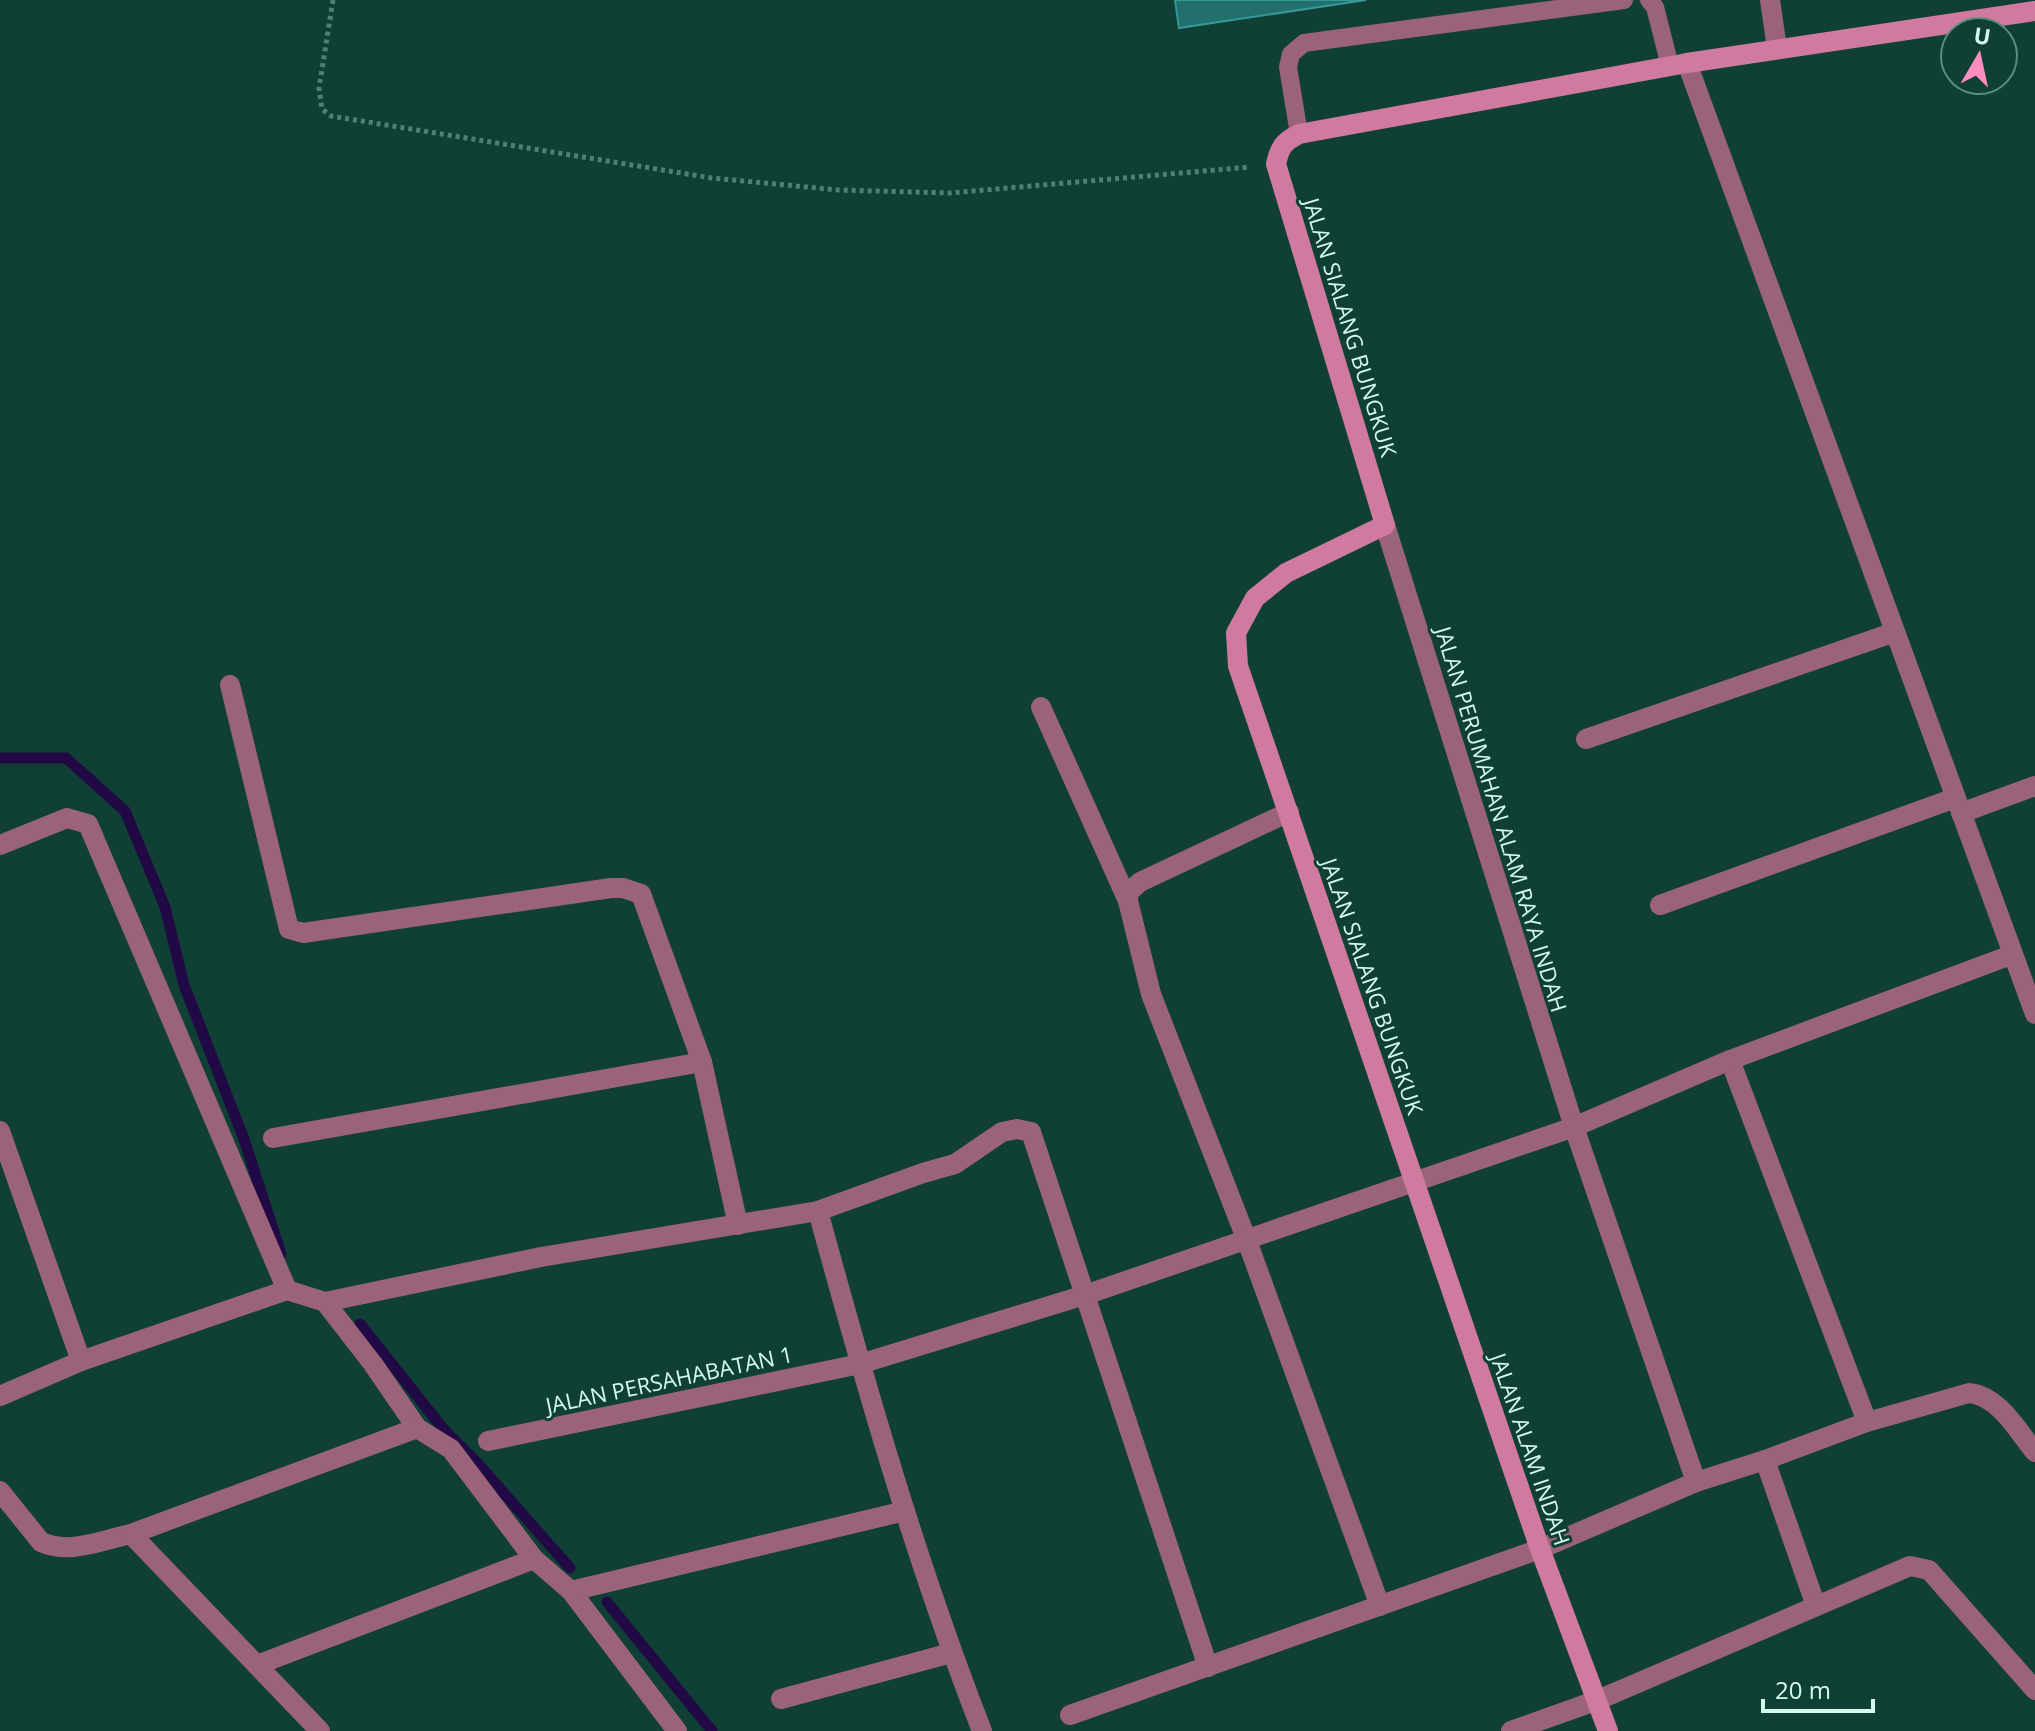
<svg xmlns="http://www.w3.org/2000/svg" width="2035" height="1731" font-family="'Open Sans',sans-serif">
	<rect width="100%" height="100%" fill="#104035"/>
	<g fill="none" stroke-linecap="round" stroke-linejoin="round">
		<g stroke="#200944" stroke-width="11">
			<polyline points="0,758 66,758 125,811 165,907 184,985 244,1139 281,1254"/>
			<polyline points="360,1324 445,1431 480,1466 570,1568"/>
			<polyline points="607,1602 712,1731"/>
		</g>
	</g>
	<polygon fill="#226f6e" stroke="#349998" stroke-width="2" points="1175,0 1366,0 1179,28"/>
	<g fill="none" stroke-linecap="round" stroke-linejoin="round">
		<polyline stroke="#527f74" stroke-width="5" stroke-dasharray="4 4" stroke-linecap="butt" points="333,0 319,88 322,109 331,116 712,178 838,190 950,193 1250,167"/>
		<g stroke="#9a6379" stroke-width="18">
			<polyline points="1649,0 1655,7 1670,66"/>
			<polyline points="1299,134 1288,67 1291,54 1304,43 1624,0"/>
		</g>
		<g stroke="#9a6379" stroke-width="20">
			<polyline points="1770,0 1777,48"/>
			<polyline points="1687,63 2035,1014"/>
			<polyline points="1385,525 1574,1127 1696,1482"/>
			<polyline points="230,685 289,929 303,933 611,888 623,888 641,894 702,1062 738,1225"/>
			<polyline points="1041,707 1128,901"/>
			<polyline points="1586,739 1895,632"/>
			<polyline points="1289,812 1140,882 1128,893 1128,901 1151,994 1246,1238 1380,1606"/>
			<polyline points="1961,813 2035,786"/>
			<polyline points="0,845 67,818 88,824 287,1290"/>
			<polyline points="1660,905 1955,798"/>
			<polyline points="1730,1060 1867,1422"/>
			<polyline points="0,1131 81,1361"/>
			<polyline points="273,1138 702,1062"/>
			<path d="M818,1211C866,1387 916,1562 982,1731"/>
			<polyline points="325,1302 373,1364 417,1428 451,1449 534,1559 571,1591 677,1731"/>
			<polyline points="0,1396 81,1361 287,1290 325,1302 541,1257 818,1211 923,1173 955,1164 1002,1132 1017,1129 1031,1132 1208,1667"/>
			<polyline points="488,1441 860,1364 1085,1295 1574,1127 1730,1060 2011,955"/>
			<polyline points="1765,1460 1816,1606"/>
			<path d="M0,1491L41,1542C70,1555 102,1540 131,1534L320,1731"/>
			<polyline points="131,1534 417,1428"/>
			<polyline points="571,1591 905,1511"/>
			<polyline points="257,1665 534,1559"/>
			<polyline points="781,1699 951,1653"/>
			<path d="M1070,1715L1540,1549L1696,1482L1765,1460L1867,1422L1969,1393C1999,1396 2017,1430 2035,1452"/>
			<polyline points="1511,1731 1598,1700 1910,1566 1929,1570 2035,1690"/>
		</g>
		<path stroke="#d07a9f" stroke-width="20" d="M1608,1731L1540,1549L1238,666L1236,633L1255,598L1286,573L1385,525L1276,164C1280,147 1283,142 1299,134L1687,63L2035,11"/>
	</g>
	<g text-anchor="middle" dominant-baseline="central" stroke-width="6" stroke-linejoin="round" paint-order="stroke">
		<g font-size="22" fill="#d2fbee" stroke="#104035">
			<text transform="translate(1351 327) rotate(73)">JALAN SIALANG BUNGKUK</text>
			<text transform="translate(1502 819) rotate(73)">JALAN PERUMAHAN ALAM RAYA INDAH</text>
			<text transform="translate(1373 986) rotate(71)">JALAN SIALANG BUNGKUK</text>
			<text transform="translate(669 1379) rotate(-12)">JALAN PERSAHABATAN 1</text>
			<text transform="translate(1531 1449) rotate(71)">JALAN ALAM INDAH</text>
		</g>
	</g>
	<g transform="translate(1979 56) rotate(9)"><circle r="38" fill="#104035" stroke="#5e8b7f" stroke-width="2"/>
	<path d="M0-6L14 30L0 20L-14 30Z" fill="#fd8ebe"/>
	<text y="-12" font-size="22" font-weight="bold" text-anchor="middle" fill="#d2fbee">U</text>
	</g>
	<path d="M1763 1699v12h110v-12" fill="none" stroke="#d2fbee" stroke-width="4"/>
	<text x="1775" y="1699" font-size="24" fill="#d2fbee" stroke="#104035" stroke-width="6" paint-order="stroke">20 m</text>
</svg>
